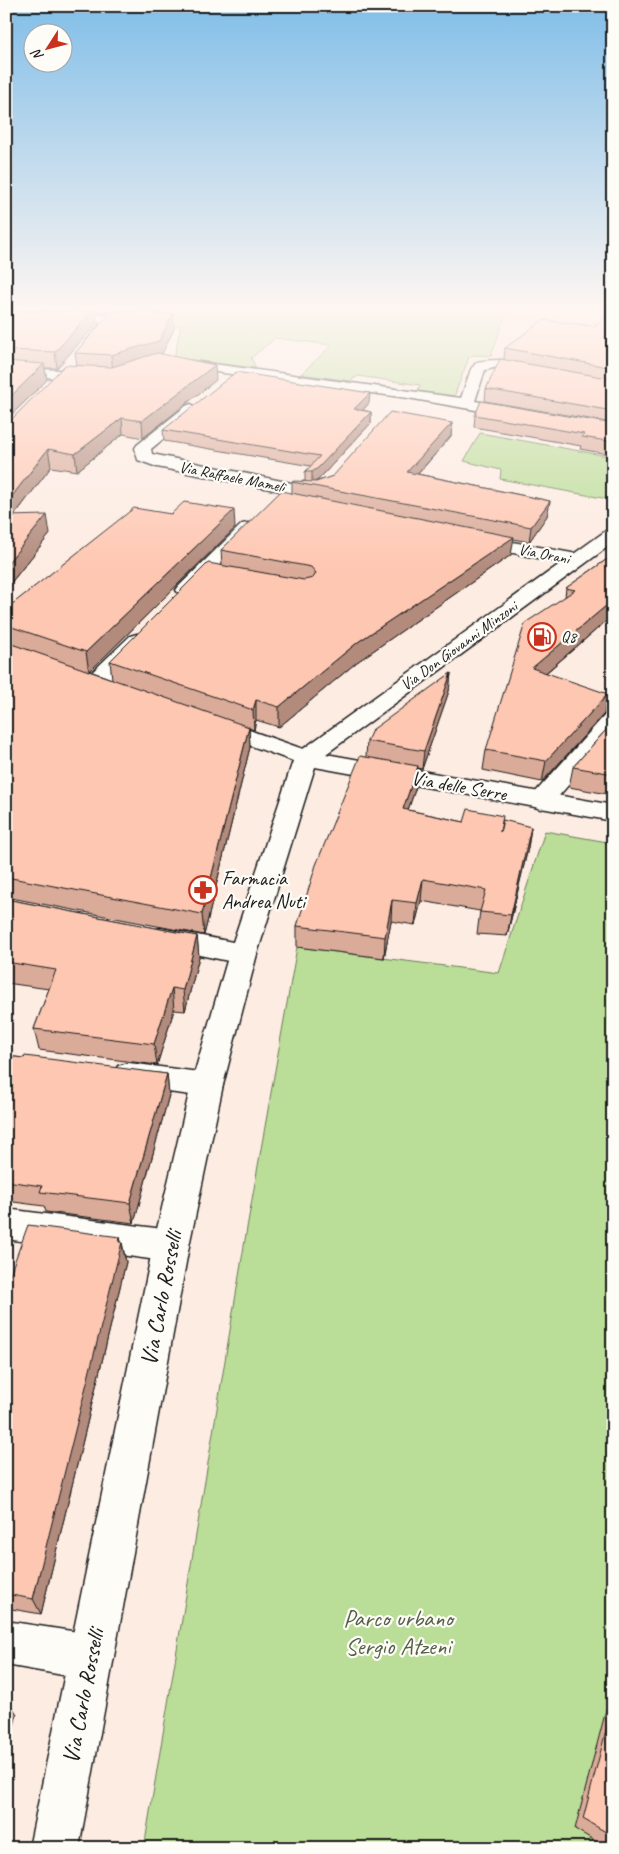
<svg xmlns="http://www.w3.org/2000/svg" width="619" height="1854" font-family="Caveat,sans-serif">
	<rect width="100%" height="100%" fill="#fdece2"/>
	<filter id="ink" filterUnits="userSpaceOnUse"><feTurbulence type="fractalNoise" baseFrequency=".02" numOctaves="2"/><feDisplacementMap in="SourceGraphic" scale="10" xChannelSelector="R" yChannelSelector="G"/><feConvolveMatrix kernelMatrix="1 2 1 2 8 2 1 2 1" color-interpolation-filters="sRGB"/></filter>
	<g filter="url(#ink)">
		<polygon fill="#fde1d4" points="506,313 586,318 613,323 593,377 491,356"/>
		<g fill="#badd97" stroke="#6b7c5a">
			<polygon points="146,311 507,311 491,356 475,355 469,357 454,397 417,392 420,385 358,376 350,381 301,374 332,345 275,338 251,358 256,368 174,358 181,326 145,325"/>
			<polygon points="480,433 613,457 613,500 500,479 501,470 464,461"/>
			<polygon points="545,831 613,843 613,1848 144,1848 248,1222 297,947 499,973"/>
		</g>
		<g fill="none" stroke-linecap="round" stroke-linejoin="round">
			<defs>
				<g id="minor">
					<polygon points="6,311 111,314 117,318 96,347 91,348 84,344 102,322 6,318"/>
					<path d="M177,359L461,398L471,369L477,362C490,359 533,358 542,369L535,373L498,367L485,370L475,401L520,409L523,412L515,417L408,398L172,366L170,363L172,360Z"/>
					<polygon points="6,367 94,372 101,376 94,380 6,375"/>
					<path d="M191,404L199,409L196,412L151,449L152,454L301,485C312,485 322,478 333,480L335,484L321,494L301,495L157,467L138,460L135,448L137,445L186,406Z"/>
					<polygon points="248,523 254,524 257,528 254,532 193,594 179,594 176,590 179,586 242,524"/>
					<polygon points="475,535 577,554 584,556 586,560 584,564 577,566 469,544 466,540 469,536"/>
					<polygon points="137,634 144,636 147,640 144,644 104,686 96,687 88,686 85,681 88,676 130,636"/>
					<polygon points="613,713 613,734 550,806 541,809 532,806 529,801 532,796 605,715"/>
					<polygon points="161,928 243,944 253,947 257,954 253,961 243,964 151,945 147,938 151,931"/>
					<polygon points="129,1063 207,1073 218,1076 223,1085 218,1094 207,1097 129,1087 118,1084 113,1075 118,1066"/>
					<polygon points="6,1209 171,1230 183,1235 189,1246 183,1257 171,1262 6,1239"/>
					<polygon points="6,1621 91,1634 107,1641 114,1657 107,1673 91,1680 6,1665"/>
				</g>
				<polygon id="tertiary" points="613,529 613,543 326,754 613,805 613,821 315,767 257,954 223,1085 189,1246 79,1848 29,1848 153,1246 191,1085 229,954 293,761 207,730 204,725 207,720 215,718 303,749 607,530"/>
			</defs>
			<use href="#minor" stroke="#1c1c1c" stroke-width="3"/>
			<use href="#tertiary" stroke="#1c1c1c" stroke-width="3"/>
			<use href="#minor" fill="#fdfcf7" fill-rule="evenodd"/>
			<use href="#tertiary" fill="#fdfcf7" fill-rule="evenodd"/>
		</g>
		<g fill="#daab99" stroke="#1c1c1c">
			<polygon points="6,311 160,311 159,314 174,329 161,354 216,380 143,438 123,434 77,471 51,467 14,516 50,534 6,589 6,422 10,421 77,366 75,353 111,313 96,313 97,323 57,368 45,368 47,380 6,420"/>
			<polygon points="613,311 613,423 485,401 486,389 504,359 505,348 594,326"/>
			<polygon points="369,403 363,410 371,412 371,423 318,480 313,482 316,482 333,476 452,423 451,436 418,474 550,501 547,516 529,542 513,539 511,555 357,662 279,727 256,720 254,730 249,728 250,747 204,935 6,897 6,609 235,528 90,671 112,679 110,661 222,565 221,550 292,493 292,482 305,481 305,472 311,466 164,441 163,430"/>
			<polygon points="475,415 613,424 613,455 580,449 581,446 474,427"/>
			<polygon points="613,555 613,617 611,617 546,673 604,714 542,782 483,770 486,750 565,597 566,588"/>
			<polygon points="451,673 449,691 422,769 417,768 416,787 408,810 464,822 531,827 528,848 507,936 477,934 480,911 421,901 415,925 391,921 384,958 297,947 297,926 366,757 367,741"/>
			<polygon points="613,722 613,795 569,787 573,767"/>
			<polygon points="6,899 197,936 199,957 185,1011 174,1010 157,1065 39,1050 34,1029 49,989 6,983"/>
			<polygon points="6,1056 167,1074 169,1095 134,1223 46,1212 44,1206 6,1201"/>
			<polygon points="121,1242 122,1242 126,1262 41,1614 6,1608 6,1285"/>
			<polygon points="613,1683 613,1848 607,1848 575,1829"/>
		</g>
		<g fill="#b28b7d" stroke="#1c1c1c">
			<polygon points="92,311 96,311 97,323 57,368 55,352"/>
			<polygon points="155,311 160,311 156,329 155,314"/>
			<polygon points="173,314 174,329 161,356 113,371 111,355"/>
			<polygon points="44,364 47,380 6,420 6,401"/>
			<polygon points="215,365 216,380 143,438 142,421"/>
			<polygon points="370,393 369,403 354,420 354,409"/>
			<polygon points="371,412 371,423 318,480 312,483 312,472"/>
			<polygon points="122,418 123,434 77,471 75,454"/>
			<polygon points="452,423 451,436 407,486 407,472"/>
			<polygon points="48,449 51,467 10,521 6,532 6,504"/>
			<polygon points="550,501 547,516 529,542 531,527"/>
			<polygon points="234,510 235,528 89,672 86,652"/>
			<polygon points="47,515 50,534 6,589 6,565"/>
			<polygon points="514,537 511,555 357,662 279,727 279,707 358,642"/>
			<polygon points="613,600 613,609 611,617 529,687 532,668"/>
			<polygon points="451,673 449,691 422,769 424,751"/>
			<polygon points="608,694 604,714 542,782 546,761"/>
			<polygon points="256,700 256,720 254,730 253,710"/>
			<polygon points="249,727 250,747 204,935 202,914"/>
			<polygon points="418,766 416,787 401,830 403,809"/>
			<polygon points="531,827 528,848 507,936 511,915"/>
			<polygon points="423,879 421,901 415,925 417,903"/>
			<polygon points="392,900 391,921 384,958 385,937"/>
			<polygon points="197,936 199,957 185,1011 183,990"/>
			<polygon points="172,988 174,1010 157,1065 154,1044"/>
			<polygon points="167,1074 169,1095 134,1223 130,1203"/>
			<polygon points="120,1237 126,1262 41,1614 33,1599"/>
			<polygon points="8,1701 17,1714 6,1757 6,1709"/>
		</g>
		<g fill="#fec7b2" stroke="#1c1c1c">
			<polygon points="6,311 92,311 55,352 6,350"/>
			<polygon points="112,311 155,311 155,314 173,314 159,341 111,355 75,353"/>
			<polygon points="612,311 613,311 613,368 505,348 543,320 594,326"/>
			<polygon points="157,353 215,365 142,421 122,418 75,454 48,449 6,504 6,422 10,421 65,365 112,367"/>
			<polygon points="500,359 613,379 613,411 486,389"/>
			<polygon points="6,361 44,364 6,401"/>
			<polygon points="236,372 370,393 354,409 371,412 318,468 312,472 305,472 320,456 163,430"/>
			<polygon points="481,401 613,424 613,442 582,437 584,434 475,415"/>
			<polygon points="390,412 452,423 407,472 550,501 531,527 292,482 294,481 316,482 333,476"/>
			<polygon points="281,491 514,537 358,642 279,707 256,700 253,710 110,661 208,563 304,580 313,578 316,573 311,567 221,550"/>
			<polygon points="184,502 234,510 86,652 6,625 6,609 134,508 171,514"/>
			<polygon points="47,515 6,565 6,516"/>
			<polygon points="613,555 613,600 532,668 608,694 546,761 486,750 525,623 575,590 566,588"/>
			<polygon points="6,642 249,727 202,914 6,877"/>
			<polygon points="451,673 424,751 367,741 372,730"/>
			<polygon points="613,722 613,774 573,767"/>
			<polygon points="360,756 418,766 403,809 464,822 468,809 503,816 500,832 503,820 531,827 511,915 480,912 486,890 423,879 417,903 392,900 385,937 297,926 316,865"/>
			<polygon points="6,899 197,936 183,990 172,988 154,1044 34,1029 56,970 6,962"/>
			<polygon points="6,1056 24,1058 25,1056 167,1074 130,1203 40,1192 42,1186 6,1181"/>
			<polygon points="28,1225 120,1237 119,1242 122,1242 33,1599 6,1594 6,1305 10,1295 6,1295 6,1285"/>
			<polygon points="613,1704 613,1836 583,1819"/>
			<polygon points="415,1844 423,1848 413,1848"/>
		</g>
	</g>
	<linearGradient id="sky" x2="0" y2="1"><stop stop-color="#81bee8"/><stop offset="0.54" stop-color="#fef6f2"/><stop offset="1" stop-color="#fef6f2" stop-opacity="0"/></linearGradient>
	<rect width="619" height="571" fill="url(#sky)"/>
	<defs>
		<symbol id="fuel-ring" viewBox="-11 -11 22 22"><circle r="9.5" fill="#fdfcf7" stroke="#c8321e" stroke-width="1.5"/><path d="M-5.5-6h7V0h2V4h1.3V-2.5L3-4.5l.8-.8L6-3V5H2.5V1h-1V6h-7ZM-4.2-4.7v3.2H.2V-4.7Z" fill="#c8321e"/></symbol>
		<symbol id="pharmacy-ring" viewBox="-11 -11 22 22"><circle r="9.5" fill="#fdfcf7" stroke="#c8321e" stroke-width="1.5"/><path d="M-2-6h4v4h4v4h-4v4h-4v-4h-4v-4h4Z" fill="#c8321e"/></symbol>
	</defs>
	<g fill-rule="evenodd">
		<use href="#fuel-ring" x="526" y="621" width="32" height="32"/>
		<use href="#pharmacy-ring" x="187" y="874" width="32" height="32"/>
	</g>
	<g text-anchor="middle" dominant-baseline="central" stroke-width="4.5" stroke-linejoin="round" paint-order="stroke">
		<g font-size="16" fill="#1c1c1c" stroke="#fdfcf7">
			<text transform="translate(232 477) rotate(11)">Via Raffaele Mameli</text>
			<text transform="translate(544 554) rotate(11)">Via Orani</text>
			<text transform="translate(459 646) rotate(-36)">Via Don Giovanni Minzoni</text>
		</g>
		<g font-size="16" fill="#1c1c1c" stroke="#fdfcf7" text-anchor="start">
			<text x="561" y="637">Q8</text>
		</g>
		<g font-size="20" fill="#1c1c1c" stroke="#fdfcf7">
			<text transform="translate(459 786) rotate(10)">Via delle Serre</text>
		</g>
		<g font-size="20" fill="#1c1c1c" stroke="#fdfcf7" text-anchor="start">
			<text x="222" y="878">Farmacia<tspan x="222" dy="23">Andrea Nuti</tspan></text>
		</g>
		<g font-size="24" fill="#1c1c1c" stroke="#fdfcf7">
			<text transform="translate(161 1298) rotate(-79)">Via Carlo Rosselli</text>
			<text transform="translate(83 1696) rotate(-79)">Via Carlo Rosselli</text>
		</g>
		<g font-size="24" fill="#536047" stroke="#fdfcf7">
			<text x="398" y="1618">Parco urbano<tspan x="398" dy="28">Sergio Atzeni</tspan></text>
		</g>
	</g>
	<rect width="619" height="1854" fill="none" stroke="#fdfcf7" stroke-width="25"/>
	<rect x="12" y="12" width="594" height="1829" fill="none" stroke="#1c1c1c" stroke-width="2" filter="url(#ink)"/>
	<g transform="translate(48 48) rotate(234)"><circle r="24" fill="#fdfcf7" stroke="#a3a29f"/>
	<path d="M0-4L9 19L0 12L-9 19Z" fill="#c8321e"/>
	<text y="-8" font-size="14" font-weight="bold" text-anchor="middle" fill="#1c1c1c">N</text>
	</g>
</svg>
